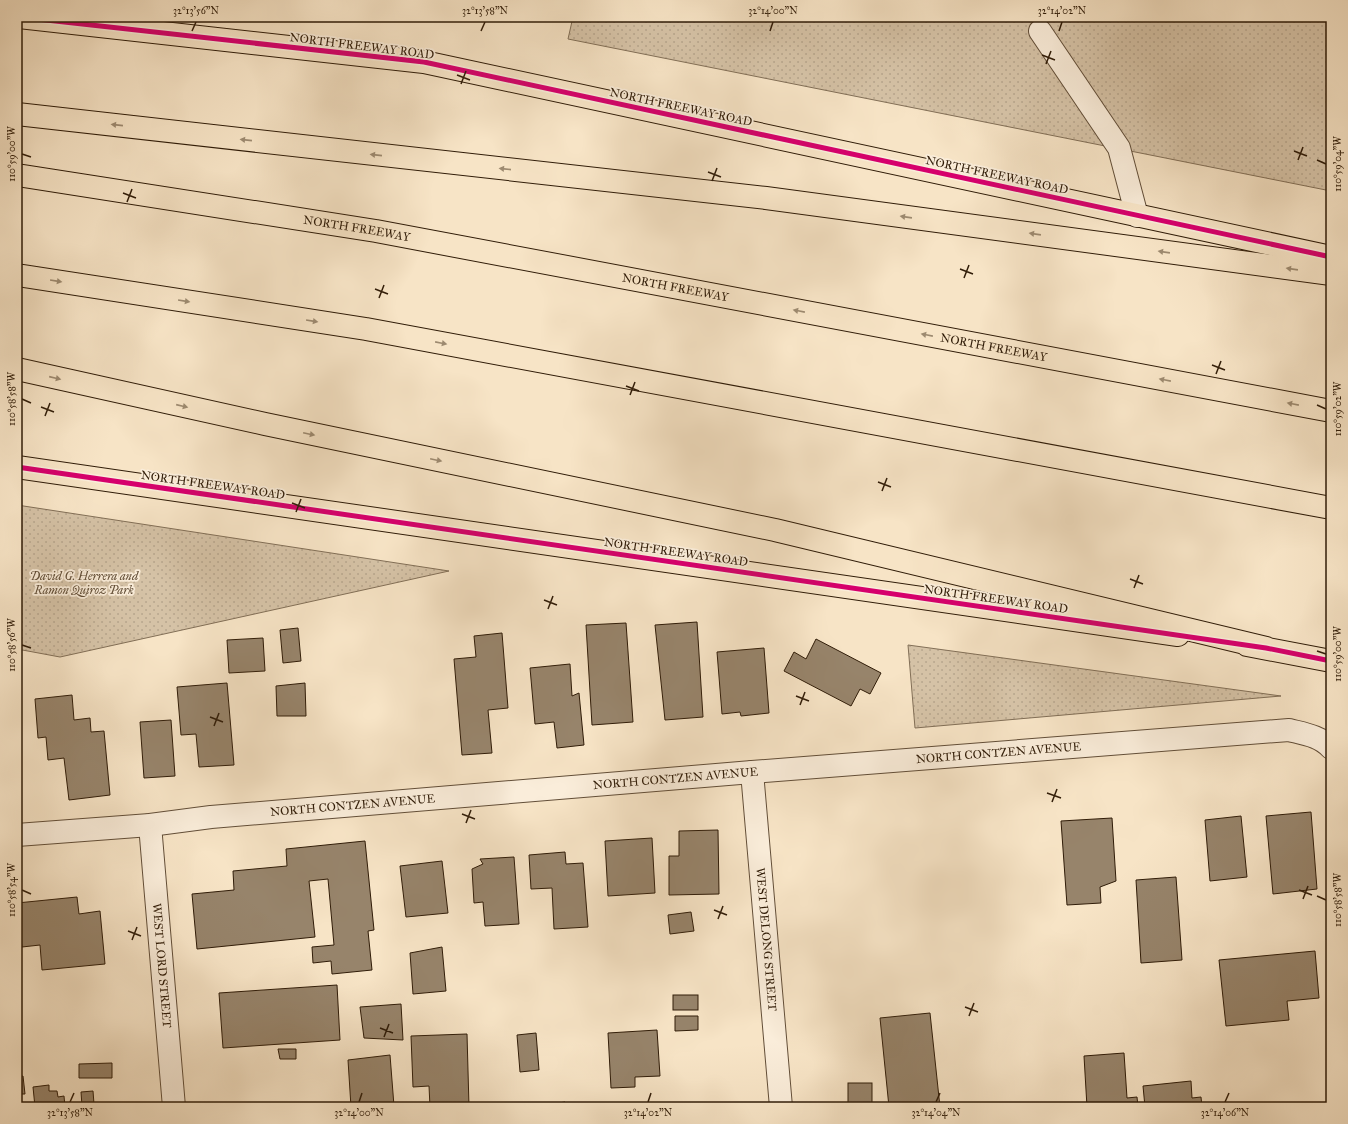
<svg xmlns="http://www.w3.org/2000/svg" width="1348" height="1124" font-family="'IM FELL Great Primer',serif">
	<defs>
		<pattern id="green-dots" width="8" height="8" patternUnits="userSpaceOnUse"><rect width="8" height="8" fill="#d5c2a6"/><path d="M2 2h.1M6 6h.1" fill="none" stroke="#b7a68d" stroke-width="1.8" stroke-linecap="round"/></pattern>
	</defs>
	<rect width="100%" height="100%" fill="#f7e4c6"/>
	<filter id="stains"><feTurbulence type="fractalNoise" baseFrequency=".005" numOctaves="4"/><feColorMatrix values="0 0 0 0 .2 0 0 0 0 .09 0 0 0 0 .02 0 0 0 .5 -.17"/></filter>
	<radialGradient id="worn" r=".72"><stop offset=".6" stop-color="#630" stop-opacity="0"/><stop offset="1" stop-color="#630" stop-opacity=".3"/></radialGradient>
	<g fill="url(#green-dots)" stroke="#826f57">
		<polygon points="573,17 1331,17 1331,191 568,39"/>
		<polygon points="17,505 449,571 60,657 17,649"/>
		<polygon points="908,645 1281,696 915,728"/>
	</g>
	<g fill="#97846b" stroke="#301c08">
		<polygon points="697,622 703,717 665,720 655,625"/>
		<polygon points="626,623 633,722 592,725 586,625"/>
		<polygon points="298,628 301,661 283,663 280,630"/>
		<polygon points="502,633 508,708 488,710 492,753 462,755 454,659 476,657 474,636"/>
		<polygon points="263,638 265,671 229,673 227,640"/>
		<polygon points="816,639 881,673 870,694 860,689 851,706 784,671 794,652 806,659"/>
		<polygon points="764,648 769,713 741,716 740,712 722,714 717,652"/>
		<polygon points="570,664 572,696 579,693 584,745 557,748 554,722 535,724 530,668"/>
		<polygon points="227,683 234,765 199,767 196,734 181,735 177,687"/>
		<polygon points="305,683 306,716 277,716 276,686"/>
		<polygon points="72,695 74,720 90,718 91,732 104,731 110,795 69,800 64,758 48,760 46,737 38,738 35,699"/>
		<polygon points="171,720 175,776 144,778 140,722"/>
		<polygon points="1311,812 1317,889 1273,894 1266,816"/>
		<polygon points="1241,816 1247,877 1210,881 1205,820"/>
		<polygon points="1112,818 1116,881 1100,887 1101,903 1067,905 1061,821"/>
		<polygon points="718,830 719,894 669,895 669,856 679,856 679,831"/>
		<polygon points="652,838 655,893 608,896 605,841"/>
		<polygon points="365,841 374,930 368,931 372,970 332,974 331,961 313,963 312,947 334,945 328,879 309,881 315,937 197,949 192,894 234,890 233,871 287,866 286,849"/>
		<polygon points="565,852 566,864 583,863 588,927 554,929 552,888 531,889 529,855"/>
		<polygon points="514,857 519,924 485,926 483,902 474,903 472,869 483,864 480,859"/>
		<polygon points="442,861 448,913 406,917 400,866"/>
		<polygon points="1176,877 1182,960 1141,963 1136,880"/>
		<polygon points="77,897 79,914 100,911 105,964 42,970 40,945 22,947 20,932 17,932 17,903"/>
		<polygon points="691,912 694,931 670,934 668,915"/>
		<polygon points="442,947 446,991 413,994 410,953"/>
		<polygon points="1315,951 1319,998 1287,1001 1289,1020 1226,1026 1219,960"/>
		<polygon points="337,985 340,1040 223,1048 219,993"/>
		<rect x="673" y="995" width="25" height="15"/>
		<polygon points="401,1004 403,1040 364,1038 360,1007"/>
		<polygon points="17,1010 19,1010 21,1028 17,1028"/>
		<polygon points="930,1013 940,1107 889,1107 880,1018"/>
		<polygon points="675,1016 698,1016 698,1030 675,1031"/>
		<polygon points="657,1030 660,1076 635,1077 635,1087 611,1088 608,1033"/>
		<polygon points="536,1033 539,1070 520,1072 517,1035"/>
		<polygon points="467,1034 469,1107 430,1107 429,1086 413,1087 411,1036"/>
		<polygon points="278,1049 296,1049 296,1059 280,1059"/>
		<polygon points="1124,1053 1127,1098 1137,1097 1138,1107 1087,1107 1084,1056"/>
		<polygon points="390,1055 394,1106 351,1107 348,1060"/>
		<polygon points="112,1063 112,1078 79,1078 79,1064"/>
		<polygon points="23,1076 25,1094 17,1094 17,1077"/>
		<polygon points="1191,1081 1192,1098 1201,1097 1202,1107 1145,1107 1143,1086"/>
		<rect x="848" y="1083" width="24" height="24"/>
		<polygon points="49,1085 49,1091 57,1091 58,1097 64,1096 65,1107 35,1107 33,1087"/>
		<polygon points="93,1091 94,1104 82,1106 81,1092"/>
		<polygon points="565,1102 565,1107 551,1107 551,1104"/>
	</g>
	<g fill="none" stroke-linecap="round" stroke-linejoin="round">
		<defs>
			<g id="minor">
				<polyline points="1040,31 1119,148 1137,216"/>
				<path id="s1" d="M752,772L781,1107"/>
				<path id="s2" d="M150,825L174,1107"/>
				<path id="s3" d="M17,835L150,825L211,817L752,772L1289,730C1305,734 1320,736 1331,748"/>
			</g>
			<g id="major">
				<polyline points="19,17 424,62 1331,257"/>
				<polyline points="17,467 1178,635"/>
				<polyline points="1247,645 1331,661"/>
			</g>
			<g id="highway">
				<polyline points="17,114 766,198 1331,274"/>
				<path id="s4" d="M17,175L376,231L1331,411"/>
				<polyline points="17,275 366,329 1331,508"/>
				<polyline points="17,369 265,424 775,530 1266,648"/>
			</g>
		</defs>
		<use href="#minor" stroke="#624e38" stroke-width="24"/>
		<use href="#major" stroke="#301c08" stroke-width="24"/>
		<use href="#highway" stroke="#301c08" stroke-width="24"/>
		<use href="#minor" stroke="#faedda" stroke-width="22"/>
		<use href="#major" stroke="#f7e4c6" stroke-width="22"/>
		<use href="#highway" stroke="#f7e4c6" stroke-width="22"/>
		<defs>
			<g id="cycleway">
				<polyline points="19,17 424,62 1331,257"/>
				<polyline points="17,467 1266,648 1331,661"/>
			</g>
		</defs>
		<use href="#cycleway" stroke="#faedda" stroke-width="8"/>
		<use href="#cycleway" stroke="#d6006c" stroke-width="5"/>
	</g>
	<defs><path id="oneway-solid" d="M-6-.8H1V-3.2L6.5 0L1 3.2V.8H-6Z"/></defs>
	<g fill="#9d8a70">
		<use href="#oneway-solid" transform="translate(117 125) rotate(-174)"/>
		<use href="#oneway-solid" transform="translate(246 140) rotate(-174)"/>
		<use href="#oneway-solid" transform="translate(376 155) rotate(-174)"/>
		<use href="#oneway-solid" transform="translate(505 169) rotate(-174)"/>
		<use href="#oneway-solid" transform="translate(906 217) rotate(-172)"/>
		<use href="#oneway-solid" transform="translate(1035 234) rotate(-172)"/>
		<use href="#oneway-solid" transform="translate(1164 252) rotate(-172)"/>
		<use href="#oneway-solid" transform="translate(1292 269) rotate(-172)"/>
		<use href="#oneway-solid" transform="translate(56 281) rotate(9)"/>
		<use href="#oneway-solid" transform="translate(184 301) rotate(9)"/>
		<use href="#oneway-solid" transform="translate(799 311) rotate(-169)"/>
		<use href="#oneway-solid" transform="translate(312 321) rotate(9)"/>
		<use href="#oneway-solid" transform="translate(927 335) rotate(-169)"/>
		<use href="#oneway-solid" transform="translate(441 343) rotate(11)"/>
		<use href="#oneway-solid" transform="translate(55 378) rotate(13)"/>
		<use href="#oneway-solid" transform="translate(1165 380) rotate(-169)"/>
		<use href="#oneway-solid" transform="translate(1293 404) rotate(-169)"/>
		<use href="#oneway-solid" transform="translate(182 406) rotate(13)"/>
		<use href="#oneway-solid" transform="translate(309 434) rotate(12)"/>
		<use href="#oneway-solid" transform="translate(436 460) rotate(12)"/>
	</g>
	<path fill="none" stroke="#301c08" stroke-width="1.5" d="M192,31L196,22M481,31L485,22M770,31L773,22M1059,31L1062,22M1042,55L1055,60M1046,64L1051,51M457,75L470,80M461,84L466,71M1294,151L1307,156M22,154L31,157M1298,160L1303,147M1317,160L1326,164M708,172L721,177M712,181L717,168M123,193L136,198M127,202L132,189M960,269L973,274M964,278L969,265M375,289L388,294M379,298L384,285M1212,365L1225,370M1216,374L1221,361M626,386L639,391M630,395L635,382M22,399L31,403M1317,405L1326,409M41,407L54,412M45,416L50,403M878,482L891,487M882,491L887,478M292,503L305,508M296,512L301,499M1130,579L1143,584M1134,588L1139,575M544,600L557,605M548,609L553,596M22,645L31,648M1317,651L1326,654M796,696L809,701M800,705L805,692M210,717L223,722M214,726L219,713M1047,793L1061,798M1052,802L1057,789M462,814L475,819M466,823L471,810M22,890L31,894M1299,890L1312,895M1317,896L1326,900M1303,899L1308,886M714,910L727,915M718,919L723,906M128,931L141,936M132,940L137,927M965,1007L978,1012M969,1016L974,1003M380,1028L393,1033M384,1037L389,1024M70,1102L74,1093M359,1102L362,1093M648,1102L651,1093M936,1102L940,1093M1225,1102L1229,1093"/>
	<g text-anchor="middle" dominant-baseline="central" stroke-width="3.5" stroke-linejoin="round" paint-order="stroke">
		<g font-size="12" fill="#301c08" stroke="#faedda">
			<text transform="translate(362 46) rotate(7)">NORTH FREEWAY ROAD</text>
			<text transform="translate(681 107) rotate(12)">NORTH FREEWAY ROAD</text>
			<text transform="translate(997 175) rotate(12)">NORTH FREEWAY ROAD</text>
			<text stroke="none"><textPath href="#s4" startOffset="344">NORTH FREEWAY</textPath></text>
			<text stroke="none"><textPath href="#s4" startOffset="668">NORTH FREEWAY</textPath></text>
			<text stroke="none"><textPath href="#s4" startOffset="992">NORTH FREEWAY</textPath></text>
			<text transform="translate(213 485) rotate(8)">NORTH FREEWAY ROAD</text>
			<text transform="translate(676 552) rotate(8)">NORTH FREEWAY ROAD</text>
			<text transform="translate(996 599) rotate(8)">NORTH FREEWAY ROAD</text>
			<text stroke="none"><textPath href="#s3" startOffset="985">NORTH CONTZEN AVENUE</textPath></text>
			<text stroke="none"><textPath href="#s3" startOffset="661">NORTH CONTZEN AVENUE</textPath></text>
			<text stroke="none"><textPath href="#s3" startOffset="337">NORTH CONTZEN AVENUE</textPath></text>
			<text stroke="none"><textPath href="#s1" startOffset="168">WEST DELONG STREET</textPath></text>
			<text stroke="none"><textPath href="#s2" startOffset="141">WEST LORD STREET</textPath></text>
		</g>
		<g font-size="12" font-style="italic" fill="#624e37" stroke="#faedda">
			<text x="84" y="576">David G. Herrera and<tspan x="84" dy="14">Ramon Quiroz Park</tspan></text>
		</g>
	</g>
	<rect width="1348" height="1124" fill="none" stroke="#f7e4c6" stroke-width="44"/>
	<rect x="22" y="22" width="1304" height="1080" fill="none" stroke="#301c08" stroke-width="1.5"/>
	<g font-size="10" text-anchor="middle" fill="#301c08">
		<text x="196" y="14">32°13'56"N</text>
		<text x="485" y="14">32°13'58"N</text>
		<text x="773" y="14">32°14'00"N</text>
		<text x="1062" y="14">32°14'02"N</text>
		<text transform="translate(11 154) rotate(-90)" y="4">110°59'00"W</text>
		<text transform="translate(1337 164) rotate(-90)" y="4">110°59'04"W</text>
		<text transform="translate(11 399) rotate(-90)" y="4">110°58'58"W</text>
		<text transform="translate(1337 409) rotate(-90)" y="4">110°59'02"W</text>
		<text transform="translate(11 645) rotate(-90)" y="4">110°58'56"W</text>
		<text transform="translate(1337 654) rotate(-90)" y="4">110°59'00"W</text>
		<text transform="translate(11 890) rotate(-90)" y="4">110°58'54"W</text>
		<text transform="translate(1337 900) rotate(-90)" y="4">110°58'58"W</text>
		<text x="70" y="1116">32°13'58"N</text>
		<text x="359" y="1116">32°14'00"N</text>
		<text x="648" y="1116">32°14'02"N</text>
		<text x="936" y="1116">32°14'04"N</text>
		<text x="1225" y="1116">32°14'06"N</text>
	</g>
	<rect width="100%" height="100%" filter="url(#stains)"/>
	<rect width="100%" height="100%" fill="url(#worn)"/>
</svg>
